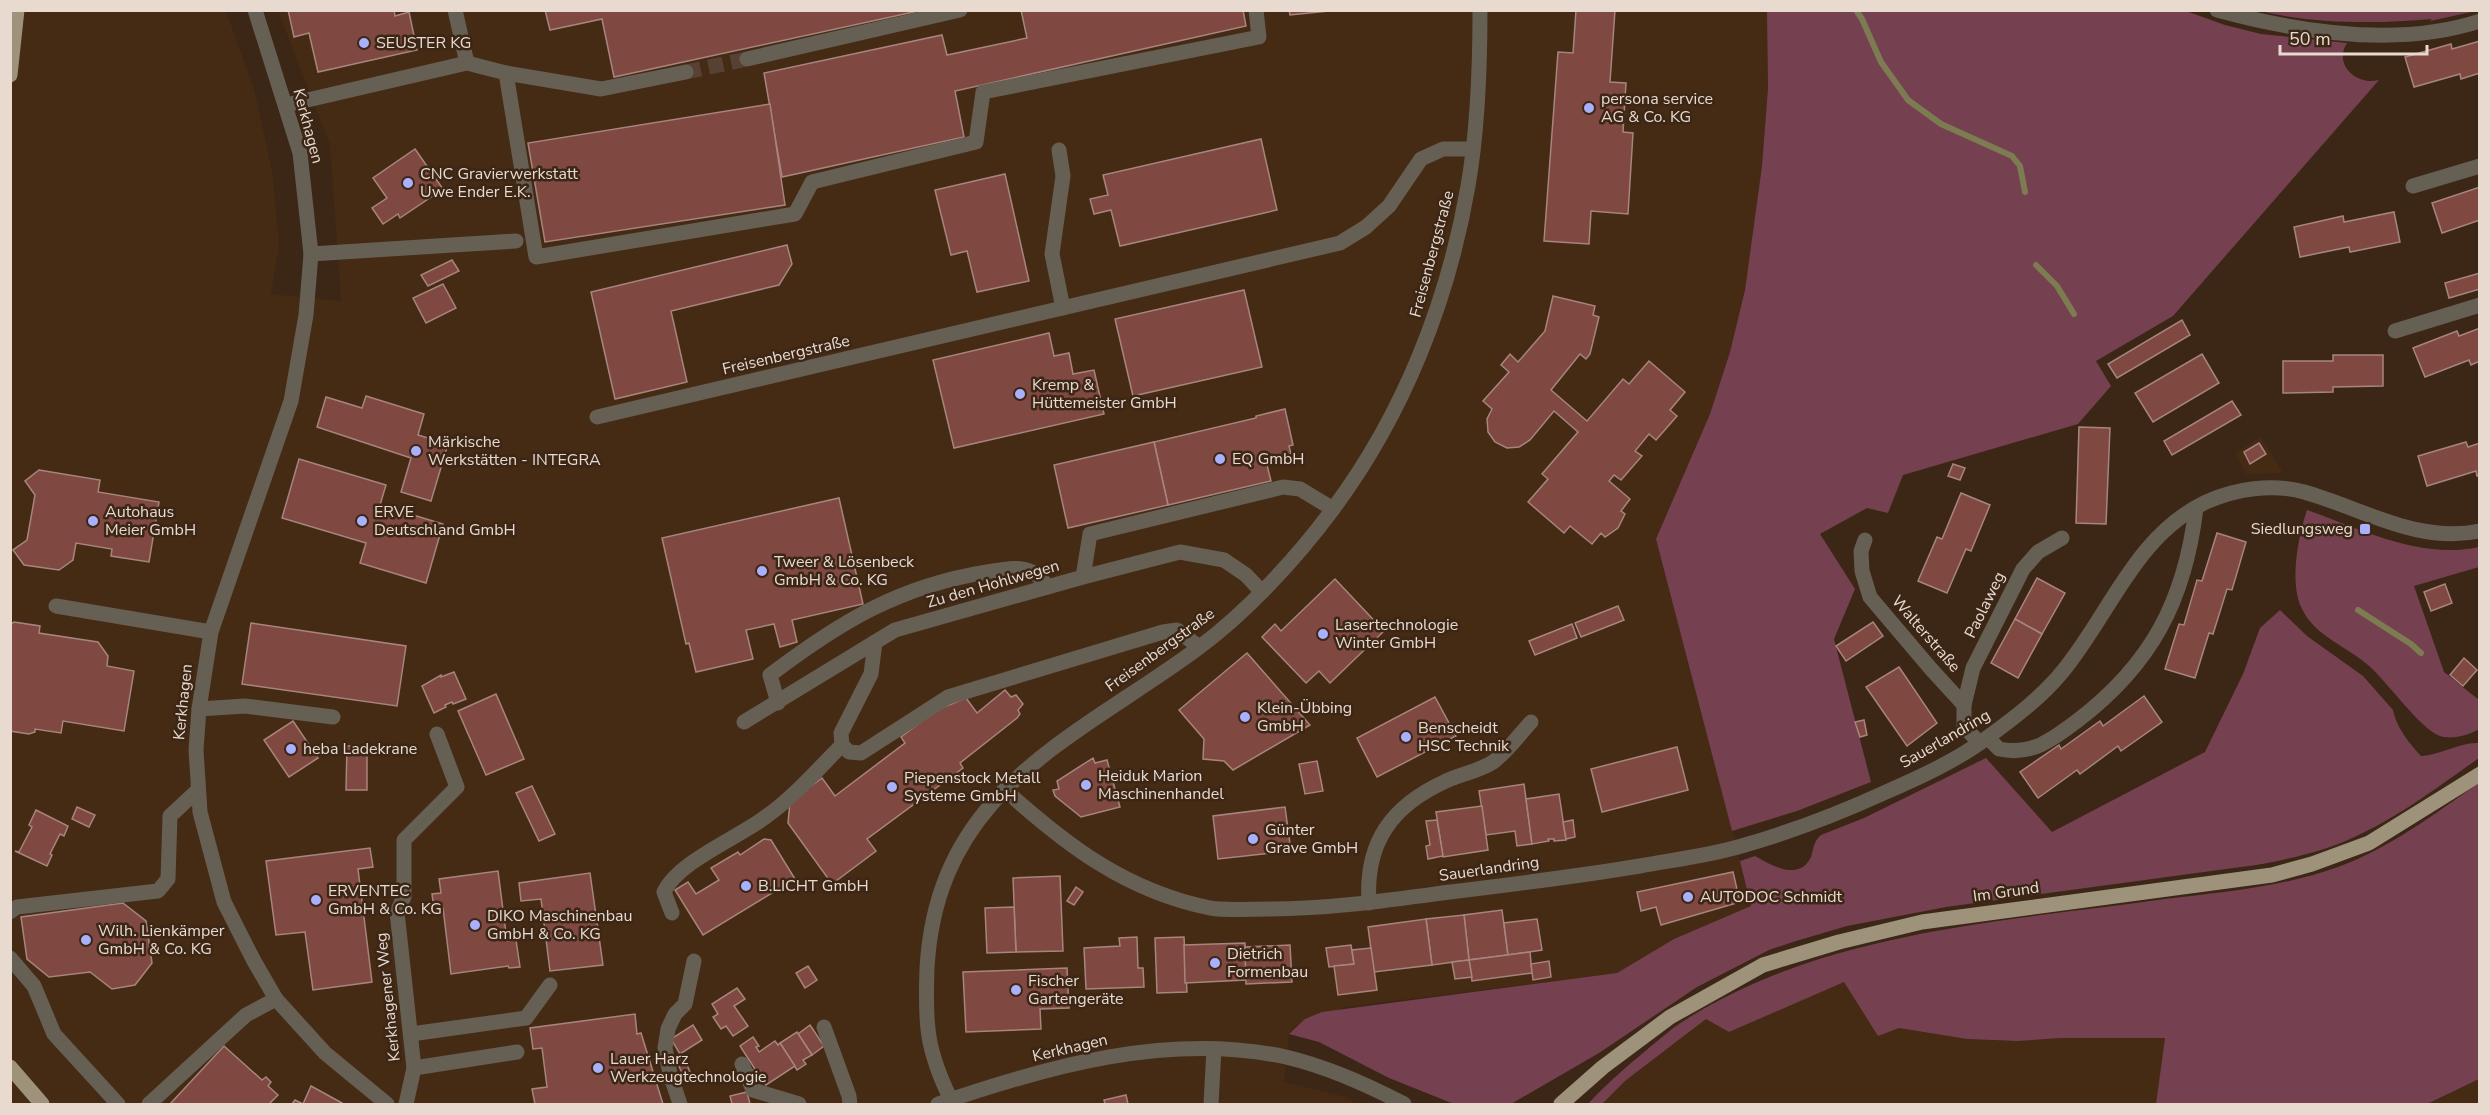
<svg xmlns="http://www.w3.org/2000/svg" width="2490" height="1115" font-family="'Nunito Sans',sans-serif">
	<rect width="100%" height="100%" fill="#3c2616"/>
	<g fill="#452a14">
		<polygon points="10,11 226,11 255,92 273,176 279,245 271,294 341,301 330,145 278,11 1767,11 1768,88 1762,166 1745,290 1730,352 1710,414 1656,539 1752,906 1674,939 1617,973 1346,1007 1293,1028 1289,1034 1284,1082 1347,1097 1357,1104 11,1104"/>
		<polygon points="2261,437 2283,473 2246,474 2235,453"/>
		<polygon points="1844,981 1878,1036 1899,1028 1967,1039 2018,1041 2061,1038 2165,1038 2156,1104 1602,1104 1625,1081 1706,1019 1729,1032"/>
		<polygon points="2479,1079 2479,1104 2427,1104"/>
	</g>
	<g fill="#754150">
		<path d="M1767,11H2186L2225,25L2261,34L2347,43C2333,65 2357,86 2379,80L2173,316L2096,361L2111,386L2078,424L1903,475L1888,513L1867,508L1820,534L1855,589L1834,639L1871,782L1797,811L1732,831L1656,539L1710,414L1730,352L1745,290L1762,166L1768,88Z"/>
		<path d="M2260,11L2476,10V11L2430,21L2432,19C2376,24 2315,24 2260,11Z"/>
		<path d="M2307,510C2361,529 2420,560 2479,547V567L2414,586L2444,672L2479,700V729C2469,735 2452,740 2440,736C2420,729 2386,680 2368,665C2346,646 2315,636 2302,609C2289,583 2298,537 2307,510Z"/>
		<path d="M2280,610L2307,636L2363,676L2393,710C2396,727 2409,743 2421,756C2441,755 2459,742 2479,743V758C2432,791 2383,829 2327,848C2299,857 2271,863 2241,867L1946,907L1847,926L1796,941L1769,950L1697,987L1599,1053L1511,1104H1454L1389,1078L1319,1042L1289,1034L1305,1019L1322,1012L1617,973L1674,939L1751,906L1740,861L1755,856C1771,865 1799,882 1811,857C1814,848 1813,842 1821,835L1864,818L1986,758L2052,832L2205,752L2243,674L2260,628Z"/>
		<path d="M2479,783V1079L2427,1104H2156L2165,1038H2061L2018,1041L1967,1039L1899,1028L1878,1036L1844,982L1729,1032L1706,1019L1625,1081L1602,1104H1588C1609,1081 1632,1062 1656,1042C1664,1036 1671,1029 1679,1024C1820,931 2002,922 2165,899C2222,892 2283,887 2338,867C2390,848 2434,814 2479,783Z"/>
	</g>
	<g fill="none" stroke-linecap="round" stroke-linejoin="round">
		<g stroke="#7d7b51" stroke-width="6">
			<polyline points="1856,10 1862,19 1881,62 1908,100 1941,124 2012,156 2020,166 2025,192"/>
			<polyline points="2036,265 2057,286 2074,314"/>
			<polyline points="2358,610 2411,644 2421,653"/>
		</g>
	</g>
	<g fill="#7f4840" stroke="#a7857f" stroke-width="1.5">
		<polygon points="288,10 394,10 395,16 409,12 417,50 318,72 309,33 294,37"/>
		<polygon points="545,10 923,10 614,77 602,19 550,30"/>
		<polygon points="1021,10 1243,10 1246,26 955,91 964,137 782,177 764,73 942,35 947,55 1027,38"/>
		<polygon points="1289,10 1339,10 1290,15"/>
		<polygon points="1576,10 1615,10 1610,82 1626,83 1623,132 1633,133 1628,214 1591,211 1589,244 1544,241 1558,52 1573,53"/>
		<polygon points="2480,41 2480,73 2461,79 2460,74 2414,87 2405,57 2451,44 2452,49"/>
		<polygon points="770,104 785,205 545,242 528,143"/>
		<polygon points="1261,139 1277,210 1120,246 1111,210 1094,214 1090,199 1108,195 1103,175"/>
		<polygon points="415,149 443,189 400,218 398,214 383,224 372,208 387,198 373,178"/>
		<polygon points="1005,174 1029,281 977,292 967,251 951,255 935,190"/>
		<polygon points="2480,187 2480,220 2442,233 2432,203"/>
		<polygon points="2394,212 2400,242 2350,252 2349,247 2300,257 2294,227 2343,216 2344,222"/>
		<polygon points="787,245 792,264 779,285 671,311 687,382 615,399 591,292"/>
		<polygon points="452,260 459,271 428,286 421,275"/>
		<polygon points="2480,273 2480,289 2449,298 2445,283"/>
		<polygon points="443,284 456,308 426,323 413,298"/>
		<polygon points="1244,290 1262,367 1133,396 1115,319"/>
		<polygon points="1553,296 1595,306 1593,315 1599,317 1590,354 1586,359 1580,354 1551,390 1587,421 1623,379 1629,384 1649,361 1685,392 1670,410 1677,416 1656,440 1649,434 1635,451 1642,456 1621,480 1614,475 1609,481 1630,499 1621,511 1625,514 1618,528 1605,537 1601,533 1592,544 1570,526 1564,533 1528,502 1548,479 1542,474 1578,432 1554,411 1530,440 1519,447 1507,448 1495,442 1488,432 1487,419 1492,409 1483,401 1509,372 1501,365 1510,354 1518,362 1545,331"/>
		<polygon points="2182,320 2190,335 2117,378 2108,364"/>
		<polygon points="2480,328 2480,361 2471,365 2469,360 2425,377 2413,348 2457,331 2459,336"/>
		<polygon points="1049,333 1054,356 1069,353 1073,374 1094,370 1104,414 954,448 933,360"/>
		<polygon points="2202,354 2219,383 2153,422 2135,393"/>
		<polygon points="2333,355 2383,355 2383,386 2333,387 2333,392 2283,393 2283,361 2333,361"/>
		<polygon points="366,396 424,414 418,435 448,444 431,501 401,492 411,458 317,427 326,397 362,408"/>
		<polygon points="2232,401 2241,415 2172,455 2164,441"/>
		<polygon points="1285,409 1293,445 1289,446 1291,454 1282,457 1283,462 1267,465 1271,481 1168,505 1154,442 1256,418 1256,416"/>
		<polygon points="2079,427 2110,428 2106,524 2076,523"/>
		<polygon points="1154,442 1168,505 1068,528 1054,465"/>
		<polygon points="2466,442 2468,447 2480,443 2480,475 2477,476 2476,471 2427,486 2418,456"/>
		<polygon points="2259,443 2266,454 2250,464 2244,452"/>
		<polygon points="299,459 386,485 380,505 443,524 426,583 360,563 366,543 282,518"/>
		<polygon points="1953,464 1965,468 1960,480 1948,476"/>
		<polygon points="39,470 100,480 98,492 159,502 149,562 111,556 112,549 76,543 73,560 59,570 24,565 13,550 27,540 35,495 25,481"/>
		<polygon points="1961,493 1990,505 1971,551 1966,549 1947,593 1918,581 1937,537 1942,539"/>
		<polygon points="839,498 863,604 792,620 797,642 780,647 774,624 746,630 753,659 696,672 689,643 686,644 662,538"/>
		<polygon points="2217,533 2246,542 2232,590 2227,589 2213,634 2209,633 2195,678 2165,669 2179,624 2184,625 2197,580 2202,581"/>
		<polygon points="2037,578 2065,593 2042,634 2015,619"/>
		<polygon points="1335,579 1384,631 1330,683 1319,671 1306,683 1262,637 1275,624 1281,631"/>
		<polygon points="2445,584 2452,603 2431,611 2424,592"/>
		<polygon points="1618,606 1624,620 1581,637 1575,623"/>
		<polygon points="2015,619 2042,634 2018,678 1991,663"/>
		<polygon points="14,622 40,626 39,633 98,642 108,656 107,666 134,671 124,731 63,721 61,733 35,729 35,732 29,734 10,731 10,625"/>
		<polygon points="1873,622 1883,636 1846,661 1836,646"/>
		<polygon points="251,623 406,646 397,706 242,684"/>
		<polygon points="1572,624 1577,638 1535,655 1529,641"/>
		<polygon points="1247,653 1310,725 1233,770 1224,761 1203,759 1204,739 1179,710"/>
		<polygon points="2464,658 2477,670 2463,686 2450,675"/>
		<polygon points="1899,667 1937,723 1907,746 1866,687"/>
		<polygon points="454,672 466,699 453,704 452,702 445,705 446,707 434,713 422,686 441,675 441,677"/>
		<polygon points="1005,690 1011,697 1016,695 1023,704 1018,710 1020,714 1017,718 960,763 963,768 867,839 876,851 832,884 788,823 790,802 822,778 835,796 905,743 901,737 937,710 966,698 977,713"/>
		<polygon points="496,694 524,759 486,775 458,711"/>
		<polygon points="2144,696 2162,722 2121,751 2118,746 2080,774 2077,770 2038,798 2020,772 2059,745 2061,749 2100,721 2103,726"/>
		<polygon points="1435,697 1456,736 1377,777 1357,738"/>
		<polygon points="1864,720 1867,735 1860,737 1855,722"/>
		<polygon points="293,721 318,758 289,777 264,740"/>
		<polygon points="347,746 367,746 367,790 346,790"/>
		<polygon points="1677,747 1688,790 1602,812 1591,769"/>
		<polygon points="1093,758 1095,763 1107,760 1120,807 1081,817 1055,796 1053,790 1059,789 1057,781"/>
		<polygon points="1317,761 1323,791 1305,794 1299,764"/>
		<polygon points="1524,784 1532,844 1517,846 1515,831 1486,835 1479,791"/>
		<polygon points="532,786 555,834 539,841 516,793"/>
		<polygon points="1559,794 1566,840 1554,841 1554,839 1548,839 1549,841 1532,844 1526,799"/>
		<polygon points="1482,806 1488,850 1443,857 1436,812"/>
		<polygon points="77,807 95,815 89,827 72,819"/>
		<polygon points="1285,807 1291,851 1218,859 1213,816"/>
		<polygon points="36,810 68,826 64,836 60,834 50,854 52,855 47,866 15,851 19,852 32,827 29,825"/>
		<polygon points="1437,820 1443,856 1428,859 1426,846 1430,845 1426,821"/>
		<polygon points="1573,820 1575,837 1566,839 1563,822"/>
		<polygon points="764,839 771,840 795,879 703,935 675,890 688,882 696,894 719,880 711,868 738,852 740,855"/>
		<polygon points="370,848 373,867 358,869 372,982 313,990 305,932 276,935 266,861"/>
		<polygon points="498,871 507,941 516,940 520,967 509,968 508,966 451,974 443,908 434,909 432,894 441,893 439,879"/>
		<polygon points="1733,872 1740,902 1661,925 1656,907 1641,911 1637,892"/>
		<polygon points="590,873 603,965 550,971 541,899 521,901 519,883"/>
		<polygon points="1060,876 1063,951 1016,952 1013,878"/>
		<polygon points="1076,887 1083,892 1074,905 1067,901"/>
		<polygon points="123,903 146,921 152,963 135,985 112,989 90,972 49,977 27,959 21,917"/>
		<polygon points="1014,907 1016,952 987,953 985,908"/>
		<polygon points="1502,910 1508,955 1469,960 1464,915"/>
		<polygon points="1464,915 1469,960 1432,965 1426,919"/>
		<polygon points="1426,919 1432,965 1374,972 1368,927"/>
		<polygon points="1537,919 1542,950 1508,955 1504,923"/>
		<polygon points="1137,937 1138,968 1143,968 1144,987 1086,989 1084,948 1120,946 1119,938"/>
		<polygon points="1184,937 1187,992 1157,993 1155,938"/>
		<polygon points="1245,943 1246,980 1185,983 1184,945"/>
		<polygon points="1290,945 1292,982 1246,984 1245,947"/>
		<polygon points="1351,945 1354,964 1329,967 1326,948"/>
		<polygon points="1371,948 1377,990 1338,995 1334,966 1354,964 1352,950"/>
		<polygon points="1530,952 1532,973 1472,981 1469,960"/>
		<polygon points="1469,960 1472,977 1455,979 1452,962"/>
		<polygon points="1549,961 1551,977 1533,980 1531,964"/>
		<polygon points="808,966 817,980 805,988 796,973"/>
		<polygon points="1067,968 1069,1008 1040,1009 1041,1029 966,1032 963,972"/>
		<polygon points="737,988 745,999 734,1006 748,1026 733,1036 726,1026 721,1029 713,1017 718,1014 712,1004"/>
		<polygon points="635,1014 637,1034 641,1033 663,1104 535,1104 532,1089 547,1087 542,1048 533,1049 530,1028"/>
		<polygon points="693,1025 702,1040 680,1054 671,1039"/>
		<polygon points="810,1025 824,1046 812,1055 798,1034"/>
		<polygon points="797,1032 812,1055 803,1060 806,1064 797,1070 780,1043"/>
		<polygon points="753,1037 759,1046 756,1047 759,1052 775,1041 778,1045 780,1043 795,1066 766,1085 758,1074 755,1076 751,1071 755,1069 740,1046"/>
		<polygon points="224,1046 262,1080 266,1077 271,1082 268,1086 278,1095 269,1104 170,1104"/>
		<polygon points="684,1057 690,1072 683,1075 676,1060"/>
		<polygon points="311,1086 342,1103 341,1104 292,1104 295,1100 303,1104"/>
		<polygon points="747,1092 750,1104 732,1104 730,1096"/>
		<polygon points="1126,1095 1128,1104 1105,1104 1104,1100"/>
	</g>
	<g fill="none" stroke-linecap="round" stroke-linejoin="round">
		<polyline stroke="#564132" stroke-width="15" stroke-dasharray="15 8" stroke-linecap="butt" points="686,72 747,59"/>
		<g stroke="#655f54" stroke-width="15">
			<polyline points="255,10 300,153 311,254 306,315 291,401 211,632 199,709 196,750 200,812 224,902 254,961 276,999 325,1053 387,1104"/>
			<polyline points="455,10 467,63"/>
			<path d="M2217,10C2298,32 2398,48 2480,21"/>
			<polyline points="747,59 960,10"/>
			<polyline points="506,73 536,257 795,214 812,182 976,142 983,92 1259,37 1256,10"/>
			<polyline points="286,105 467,63 506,73 601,89 686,72"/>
			<polyline points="1059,150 1063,176 1052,254 1063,308"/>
			<polyline points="2413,186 2480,166"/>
			<polyline points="311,254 516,241"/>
			<polyline points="2395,331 2480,305"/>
			<polyline points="597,417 1340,243 1366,227 1389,206 1421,159 1443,149 1473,149"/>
			<polyline points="1865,540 1861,551 1862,571 1870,597 1931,669 1964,705 1964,727 1980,743"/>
			<polyline points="1083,577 1090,534 1283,487 1300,489 1333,509"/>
			<polyline points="56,606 211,632"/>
			<polyline points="875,642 871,674 841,733 842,745 849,752 861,753 948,697 1163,632 1177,630 1199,647"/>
			<path d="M778,703L770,675C840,622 899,586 987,572C1001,570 1018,565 1032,572C1038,575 1044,582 1048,587"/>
			<polyline points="1964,705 1973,668 2023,569 2038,552 2062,538"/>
			<polyline points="199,709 245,706 333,717"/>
			<polyline points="744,722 895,630 1083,577 1180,552 1224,560 1246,575 1262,592"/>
			<path d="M1988,738L1999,749C2031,756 2052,740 2077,721C2152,664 2185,600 2196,508"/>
			<path d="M1004,789C1066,845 1126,891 1210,908C1229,911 1249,909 1268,909C1327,909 1384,901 1442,893C1508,885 1574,877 1640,866C1672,860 1706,856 1738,847C1788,833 1838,814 1886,792C1920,777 1958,760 1988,737C2014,718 2042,697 2063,671C2110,614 2135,536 2206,502C2235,489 2272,483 2304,492C2362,508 2416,544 2480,531"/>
			<path d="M1369,903C1365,843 1391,806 1446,781C1460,774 1480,771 1493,762C1507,752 1519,735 1531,722"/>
			<polyline points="10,912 17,907 158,891 168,879 170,816 198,790"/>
			<path d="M672,913L664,892C678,862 737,838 764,818C793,798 817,770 842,745"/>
			<polyline points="10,958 34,986 54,1034 118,1104"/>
			<polyline points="824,1027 849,1096 850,1104"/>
			<polyline points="411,1034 526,1018 550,985"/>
			<polyline points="742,1064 753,1090 799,1104"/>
			<polyline points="414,1068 517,1052"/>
			<path d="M951,1100C926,1049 925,1024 927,968C937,790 1073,740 1197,649C1247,612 1296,559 1333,509C1403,415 1448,302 1468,186C1478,129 1480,68 1480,10"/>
			<polyline points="149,1104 246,1015 276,999"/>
			<polyline points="406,1104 414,1068 397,912 404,897 404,840 457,787 437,734"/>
			<polyline points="680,1104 670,1074 665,1048 668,1029 675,1014 685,1004 694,961"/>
			<path d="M938,1104C1048,1066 1169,1032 1286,1057C1328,1067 1366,1084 1404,1104"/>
			<polyline points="1211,1104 1214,1049"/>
		</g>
		<g stroke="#9e927a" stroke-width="15">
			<polyline points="10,75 17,10"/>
			<polyline points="10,1067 42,1104"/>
			<polyline points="1561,1104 1603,1067 1670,1017 1763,965 1839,942 1922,922 2272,875 2312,864 2369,843 2480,774"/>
		</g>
	</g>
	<g fill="#a9b0fc" stroke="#3c2616" stroke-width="2">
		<circle cx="364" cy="43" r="6"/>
		<circle cx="1589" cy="108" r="6"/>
		<circle cx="408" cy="183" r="6"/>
		<circle cx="1020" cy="394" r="6"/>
		<circle cx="416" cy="451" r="6"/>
		<circle cx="1220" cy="459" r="6"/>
		<circle cx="93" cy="521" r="6"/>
		<circle cx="362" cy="521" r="6"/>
		<rect x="2359" y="523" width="12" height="12" rx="3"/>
		<circle cx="762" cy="571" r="6"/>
		<circle cx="1323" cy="634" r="6"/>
		<circle cx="1245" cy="717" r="6"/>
		<circle cx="1406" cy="737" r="6"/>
		<circle cx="291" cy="749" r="6"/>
		<circle cx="1086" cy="785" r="6"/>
		<circle cx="892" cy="787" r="6"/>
		<circle cx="1253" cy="839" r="6"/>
		<circle cx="746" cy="886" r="6"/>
		<circle cx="1688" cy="897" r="6"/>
		<circle cx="316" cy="900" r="6"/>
		<circle cx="475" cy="925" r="6"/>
		<circle cx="86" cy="940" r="6"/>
		<circle cx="1215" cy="963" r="6"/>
		<circle cx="1016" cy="990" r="6"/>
		<circle cx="598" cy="1068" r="6"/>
	</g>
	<g text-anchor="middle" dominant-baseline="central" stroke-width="5" stroke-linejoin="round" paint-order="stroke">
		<g font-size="16" fill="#e8dacf" stroke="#3c2616" text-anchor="start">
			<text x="376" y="43">SEUSTER KG</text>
			<text x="1601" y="99">persona service<tspan x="1601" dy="18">AG &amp; Co. KG</tspan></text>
			<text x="420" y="174">CNC Gravierwerkstatt<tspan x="420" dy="18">Uwe Ender E.K.</tspan></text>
			<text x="1032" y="385">Kremp &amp;<tspan x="1032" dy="18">Hüttemeister GmbH</tspan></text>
			<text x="428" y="442">Märkische<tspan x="428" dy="18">Werkstätten - INTEGRA</tspan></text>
			<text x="1232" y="459">EQ GmbH</text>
			<text x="105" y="512">Autohaus<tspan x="105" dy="18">Meier GmbH</tspan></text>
			<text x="374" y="512">ERVE<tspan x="374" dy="18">Deutschland GmbH</tspan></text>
			<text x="2353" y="529" text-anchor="end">Siedlungsweg</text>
			<text x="774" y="562">Tweer &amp; Lösenbeck<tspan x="774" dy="18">GmbH &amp; Co. KG</tspan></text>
			<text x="1335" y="625">Lasertechnologie<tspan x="1335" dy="18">Winter GmbH</tspan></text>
			<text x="1257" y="708">Klein-Übbing<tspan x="1257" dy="18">GmbH</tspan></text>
			<text x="1418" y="728">Benscheidt<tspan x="1418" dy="18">HSC Technik</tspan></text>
			<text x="303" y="749">heba Ladekrane</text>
			<text x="1098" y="776">Heiduk Marion<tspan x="1098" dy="18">Maschinenhandel</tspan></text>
			<text x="904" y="778">Piepenstock Metall<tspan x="904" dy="18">Systeme GmbH</tspan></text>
			<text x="1265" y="830">Günter<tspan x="1265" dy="18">Grave GmbH</tspan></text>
			<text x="758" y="886">B.LICHT GmbH</text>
			<text x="328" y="891">ERVENTEC<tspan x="328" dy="18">GmbH &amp; Co. KG</tspan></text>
			<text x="1700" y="897">AUTODOC Schmidt</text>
			<text x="487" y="916">DIKO Maschinenbau<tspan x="487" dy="18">GmbH &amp; Co. KG</tspan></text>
			<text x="98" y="931">Wilh. Lienkämper<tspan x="98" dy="18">GmbH &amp; Co. KG</tspan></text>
			<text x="1227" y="954">Dietrich<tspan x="1227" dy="18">Formenbau</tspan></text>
			<text x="1028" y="981">Fischer<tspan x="1028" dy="18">Gartengeräte</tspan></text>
			<text x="610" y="1059">Lauer Harz<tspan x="610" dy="18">Werkzeugtechnologie</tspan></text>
		</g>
		<g font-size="16" fill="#e8dacf" stroke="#3c2616">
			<text transform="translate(308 126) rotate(75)">Kerkhagen</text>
			<text transform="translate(1432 254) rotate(-75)">Freisenbergstraße</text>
			<text transform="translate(786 355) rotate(-13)">Freisenbergstraße</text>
			<text transform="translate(993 584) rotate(-16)">Zu den Hohlwegen</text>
			<text transform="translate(1985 605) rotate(-64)">Paolaweg</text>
			<text transform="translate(1926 634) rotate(49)">Walterstraße</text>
			<text transform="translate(1160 650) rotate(-36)">Freisenbergstraße</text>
			<text transform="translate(183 702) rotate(-84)">Kerkhagen</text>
			<text transform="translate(1945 739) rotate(-30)">Sauerlandring</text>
			<text transform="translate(1489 869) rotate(-8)">Sauerlandring</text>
			<text transform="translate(2006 892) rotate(-8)">Im Grund</text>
			<text transform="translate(388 997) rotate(-96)">Kerkhagener Weg</text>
			<text transform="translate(1070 1048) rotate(-13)">Kerkhagen</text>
		</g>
	</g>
	<rect width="2490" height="1115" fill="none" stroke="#e8dacf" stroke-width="24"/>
	<path d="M2280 45v9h147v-9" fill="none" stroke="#e8dacf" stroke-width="3"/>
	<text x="2289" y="45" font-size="18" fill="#e8dacf" stroke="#3c2616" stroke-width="4.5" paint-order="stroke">50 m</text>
</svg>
